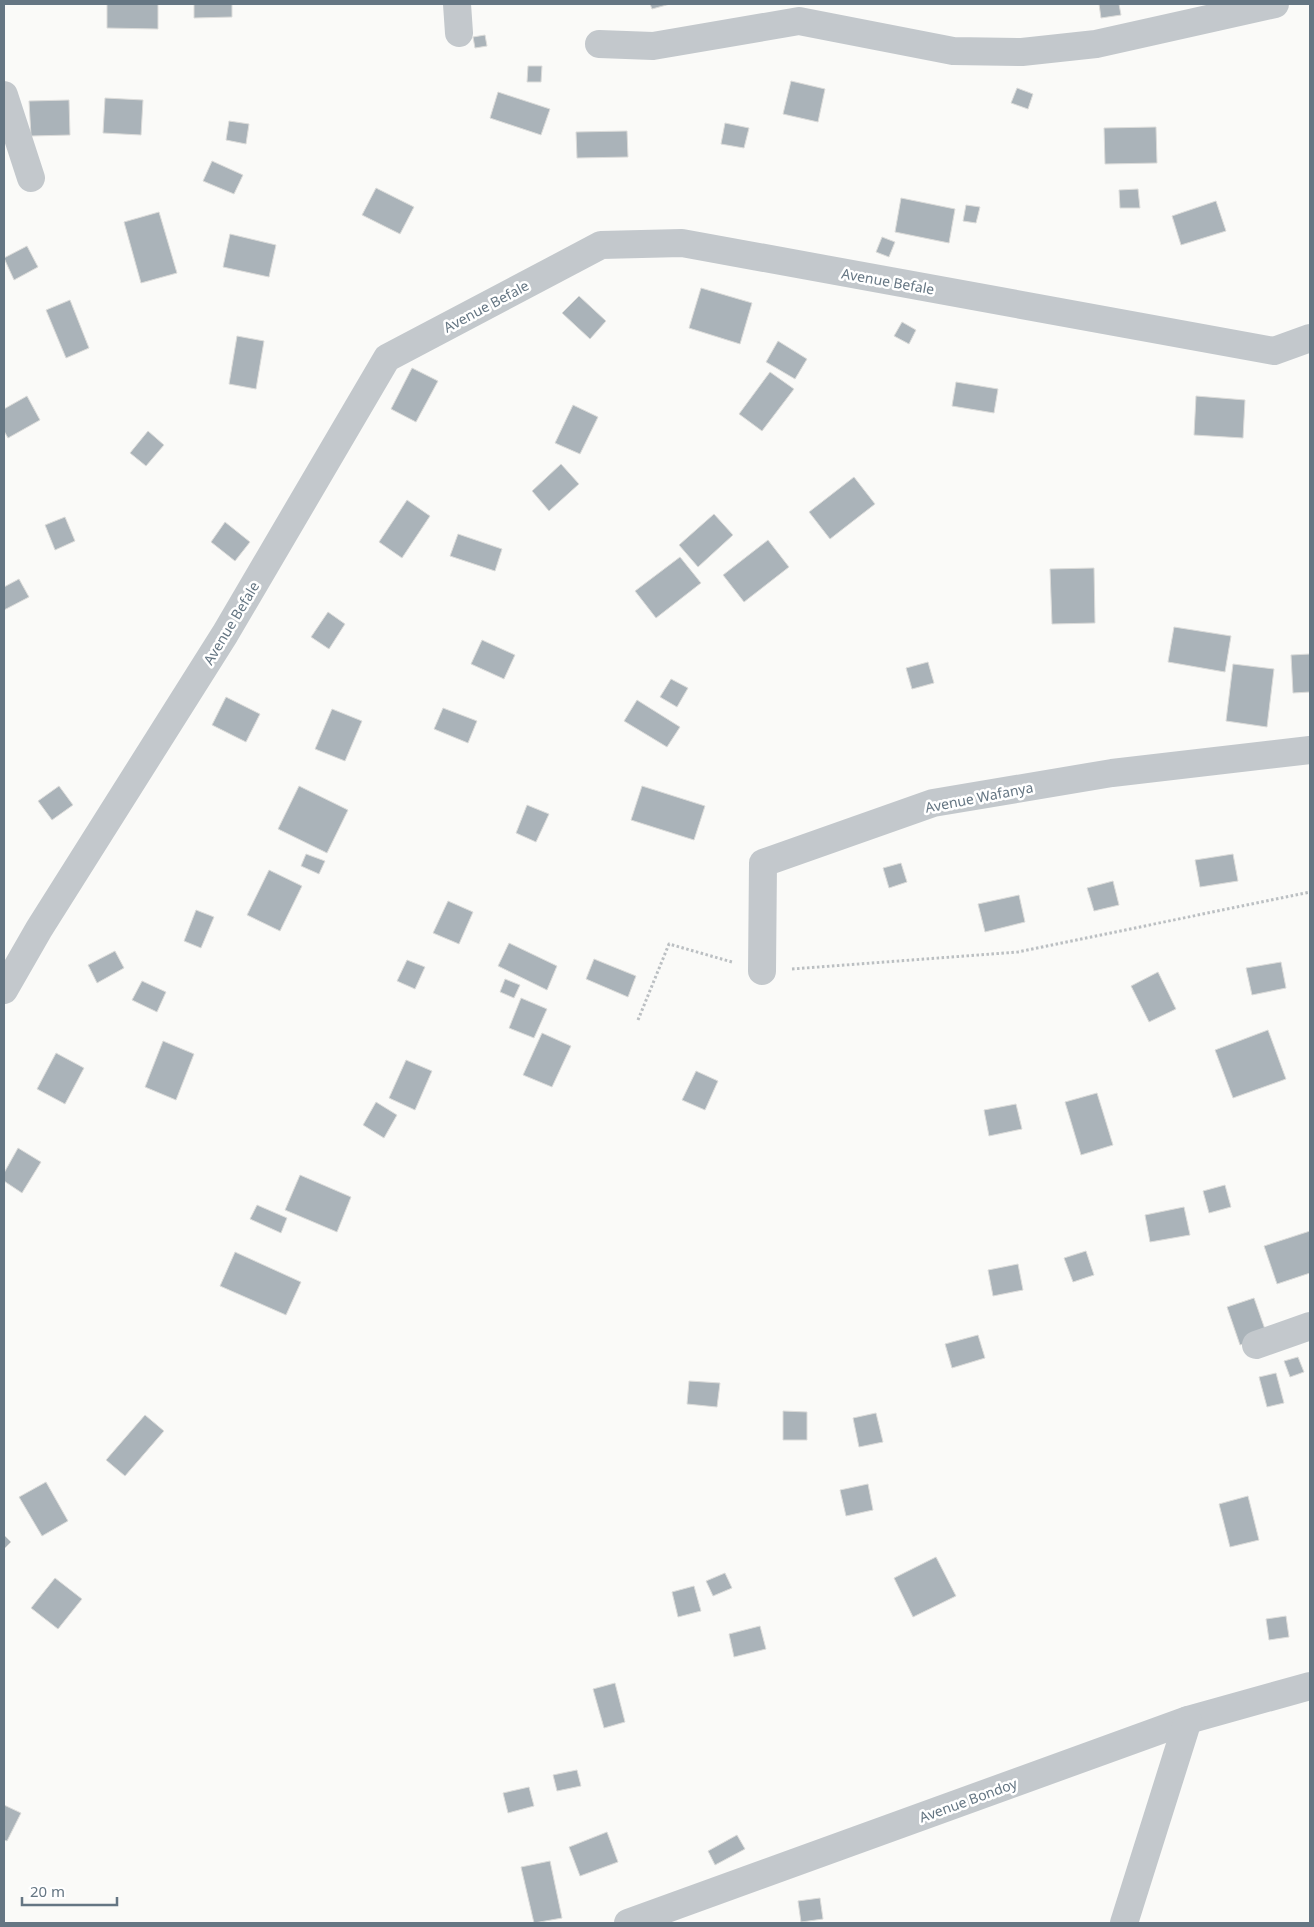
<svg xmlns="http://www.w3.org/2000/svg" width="1314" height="1927" font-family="'Noto Sans',sans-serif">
	<rect width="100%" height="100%" fill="#fafaf8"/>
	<g fill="#aab3b9" stroke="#dcdcda">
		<polygon points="107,4 158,4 158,29 107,28"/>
		<polygon points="194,4 232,4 232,17 194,18"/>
		<polygon points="650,4 670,4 652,9"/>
		<polygon points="1099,4 1119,4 1121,15 1101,18"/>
		<polygon points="485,35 487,46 475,48 473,37"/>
		<polygon points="528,66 542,66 541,82 527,82"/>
		<polygon points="791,81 825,89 818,122 783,114"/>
		<polygon points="1017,88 1033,94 1028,109 1011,103"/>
		<polygon points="498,92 550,109 541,135 490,118"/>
		<polygon points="105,98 143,100 141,135 103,133"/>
		<polygon points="69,100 70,135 31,136 29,101"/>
		<polygon points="229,121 249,124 246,144 226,140"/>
		<polygon points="725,123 749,128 744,148 721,144"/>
		<polygon points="1156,127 1157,163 1105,164 1104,128"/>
		<polygon points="627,131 628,157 577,158 576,132"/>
		<polygon points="212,161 243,175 234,194 203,181"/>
		<polygon points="376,188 414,207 400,234 362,215"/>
		<polygon points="1138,189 1140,208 1120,208 1119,190"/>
		<polygon points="901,198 955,209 949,243 895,232"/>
		<polygon points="1216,201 1226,231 1181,245 1172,216"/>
		<polygon points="966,205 980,207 976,223 963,221"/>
		<polygon points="159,212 177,273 141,283 124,222"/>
		<polygon points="230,234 276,245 269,277 223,267"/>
		<polygon points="882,237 895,242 889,257 876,252"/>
		<polygon points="27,246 38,267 14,280 4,258"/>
		<polygon points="701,288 752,303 740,344 689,328"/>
		<polygon points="579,296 606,321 590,339 562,313"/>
		<polygon points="70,300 89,348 66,358 46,310"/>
		<polygon points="902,322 916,330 909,344 894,336"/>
		<polygon points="237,336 264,341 256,389 229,384"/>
		<polygon points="778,341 807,359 795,379 766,362"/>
		<polygon points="412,368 438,381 416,422 391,409"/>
		<polygon points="770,372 794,389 762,431 739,414"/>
		<polygon points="956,382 998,389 994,413 952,406"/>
		<polygon points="27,396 40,420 8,438 4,431 4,409"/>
		<polygon points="1196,396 1245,400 1243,438 1194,435"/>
		<polygon points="573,405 598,417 580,454 555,443"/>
		<polygon points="148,431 164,445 146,466 130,453"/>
		<polygon points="561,464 579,484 549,511 532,491"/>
		<polygon points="854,477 875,504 830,539 809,512"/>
		<polygon points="407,500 430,516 402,558 379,542"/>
		<polygon points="714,514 733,535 698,567 679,545"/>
		<polygon points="65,517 75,541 55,550 45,525"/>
		<polygon points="225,522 250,542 235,561 211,542"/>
		<polygon points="458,534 502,549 495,571 450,556"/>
		<polygon points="768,540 789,567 744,602 723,575"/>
		<polygon points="680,557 701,583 656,618 635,591"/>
		<polygon points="1094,568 1095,623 1052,624 1050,569"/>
		<polygon points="19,579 29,597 4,610 4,587"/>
		<polygon points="328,612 345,624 329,649 311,637"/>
		<polygon points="1174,627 1231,636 1225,672 1168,662"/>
		<polygon points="482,640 515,655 504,679 471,664"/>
		<polygon points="1310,654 1310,692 1293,693 1291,655"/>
		<polygon points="928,662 934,683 912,689 906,668"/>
		<polygon points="1233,664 1274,669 1267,727 1226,721"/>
		<polygon points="671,679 688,688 677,707 660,697"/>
		<polygon points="226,697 260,714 246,742 212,725"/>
		<polygon points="637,700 680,727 667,747 624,721"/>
		<polygon points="443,708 477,721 468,743 434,729"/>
		<polygon points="332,709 362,721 345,761 315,749"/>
		<polygon points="59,786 73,805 52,820 38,801"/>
		<polygon points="299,786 348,810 327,853 278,829"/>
		<polygon points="642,786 705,806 694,840 631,820"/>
		<polygon points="527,805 549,814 536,842 516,833"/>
		<polygon points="306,854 325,861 319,874 301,866"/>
		<polygon points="1233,854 1238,881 1200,887 1195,860"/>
		<polygon points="901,863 907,882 889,888 883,868"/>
		<polygon points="269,870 302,886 280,931 247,915"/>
		<polygon points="1113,881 1119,905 1094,911 1087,888"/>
		<polygon points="1019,895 1025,922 985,932 978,904"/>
		<polygon points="448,901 473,912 459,944 433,933"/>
		<polygon points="196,910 214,917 201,948 184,941"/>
		<polygon points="509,943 557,966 547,990 498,966"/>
		<polygon points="115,951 124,968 97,983 88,965"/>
		<polygon points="594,959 636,976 628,997 586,979"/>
		<polygon points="407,960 425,967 415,989 397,981"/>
		<polygon points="1281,962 1286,988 1252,995 1246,968"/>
		<polygon points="1158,972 1176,1009 1149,1022 1131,986"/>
		<polygon points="505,979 520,985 514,998 500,992"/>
		<polygon points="142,981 166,992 157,1012 132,1000"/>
		<polygon points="521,998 547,1009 534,1038 509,1028"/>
		<polygon points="1268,1030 1286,1079 1233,1098 1215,1050"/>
		<polygon points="542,1033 571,1046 552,1087 523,1075"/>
		<polygon points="163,1041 194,1054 176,1100 145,1087"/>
		<polygon points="56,1053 84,1068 65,1104 37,1089"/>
		<polygon points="406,1060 432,1071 415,1110 389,1098"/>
		<polygon points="696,1071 718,1081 705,1110 682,1100"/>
		<polygon points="1097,1093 1113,1145 1081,1155 1065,1102"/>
		<polygon points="376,1102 397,1115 384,1138 363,1125"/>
		<polygon points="1016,1104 1022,1129 989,1136 984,1110"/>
		<polygon points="18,1148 41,1162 22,1193 4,1181 4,1173"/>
		<polygon points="300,1175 351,1197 337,1232 285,1210"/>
		<polygon points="1225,1185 1231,1207 1209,1213 1203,1191"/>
		<polygon points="257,1205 287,1218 281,1233 250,1219"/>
		<polygon points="1184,1207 1190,1235 1150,1242 1145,1215"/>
		<polygon points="1310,1231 1310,1273 1277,1284 1264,1246"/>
		<polygon points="1086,1251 1094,1275 1073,1282 1064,1258"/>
		<polygon points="235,1252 301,1282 286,1315 220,1286"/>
		<polygon points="1018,1264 1023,1290 993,1296 988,1270"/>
		<polygon points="1254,1298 1267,1335 1240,1345 1227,1307"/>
		<polygon points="978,1335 985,1358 952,1368 945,1344"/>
		<polygon points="1298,1357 1304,1372 1290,1377 1284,1361"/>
		<polygon points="1276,1373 1284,1403 1267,1407 1259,1377"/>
		<polygon points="689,1381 720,1383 717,1407 687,1404"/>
		<polygon points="783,1411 807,1412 807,1440 783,1440"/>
		<polygon points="876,1413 883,1442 859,1447 853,1418"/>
		<polygon points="145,1415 164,1431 125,1476 106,1460"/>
		<polygon points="46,1482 68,1521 42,1536 19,1497"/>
		<polygon points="868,1484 873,1510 846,1516 840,1490"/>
		<polygon points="1248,1496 1259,1540 1230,1547 1219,1504"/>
		<polygon points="4,1535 11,1542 4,1549"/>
		<polygon points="936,1557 956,1596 913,1617 894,1578"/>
		<polygon points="725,1573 732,1588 713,1596 706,1581"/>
		<polygon points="55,1578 82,1599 58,1629 31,1608"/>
		<polygon points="694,1586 701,1611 678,1617 672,1592"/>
		<polygon points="1286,1616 1289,1637 1269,1640 1266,1619"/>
		<polygon points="760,1626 766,1649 734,1657 729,1634"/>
		<polygon points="615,1683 625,1722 604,1728 593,1689"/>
		<polygon points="577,1770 581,1786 557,1791 553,1775"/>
		<polygon points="529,1787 534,1806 508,1813 503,1793"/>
		<polygon points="4,1805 21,1813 7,1841 4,1840"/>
		<polygon points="607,1832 618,1862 580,1876 569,1847"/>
		<polygon points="737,1835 745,1849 715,1865 708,1851"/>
		<polygon points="550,1861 562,1918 534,1923 521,1867"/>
		<polygon points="820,1898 823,1919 801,1922 798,1901"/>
	</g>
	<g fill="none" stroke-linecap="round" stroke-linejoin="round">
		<g stroke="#bbbfc2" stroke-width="3" stroke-dasharray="2.5 2.5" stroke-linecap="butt">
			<polyline points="792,969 1018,952 1310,892"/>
			<polyline points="638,1020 669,944 732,962"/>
		</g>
		<g stroke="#c3c8cc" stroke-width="28">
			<polyline points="457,4 459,33"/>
			<polyline points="599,44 653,46 799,21 953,51 1022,52 1096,44 1275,4"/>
			<polyline points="4,95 31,178"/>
			<polyline points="762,971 763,863 933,803 1112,773 1310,750"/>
			<polyline points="4,990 39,929 225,634 387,358 601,245 682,243 1274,351 1310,338"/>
			<polyline points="1256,1345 1310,1326"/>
			<polyline points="628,1923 1188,1720 1310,1686"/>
			<polyline points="1124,1923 1188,1720"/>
		</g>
	</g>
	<g text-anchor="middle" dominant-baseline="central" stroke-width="5" stroke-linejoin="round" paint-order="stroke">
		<g font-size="14" fill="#657683" stroke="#fff">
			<text transform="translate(888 281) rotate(10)">Avenue Befale</text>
			<text transform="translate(486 306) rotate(-28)">Avenue Befale</text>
			<text transform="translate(231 623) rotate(-59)">Avenue Befale</text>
			<text transform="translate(979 797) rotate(-11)">Avenue Wafanya</text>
			<text transform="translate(968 1800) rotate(-20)">Avenue Bondoy</text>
		</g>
	</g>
	<rect width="1314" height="1927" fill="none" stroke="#657683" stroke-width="10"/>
	<path d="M22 1897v8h95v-8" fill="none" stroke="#657683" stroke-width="2.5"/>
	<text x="30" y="1897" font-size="15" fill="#657683" stroke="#ffffff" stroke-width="4" paint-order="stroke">20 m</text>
</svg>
